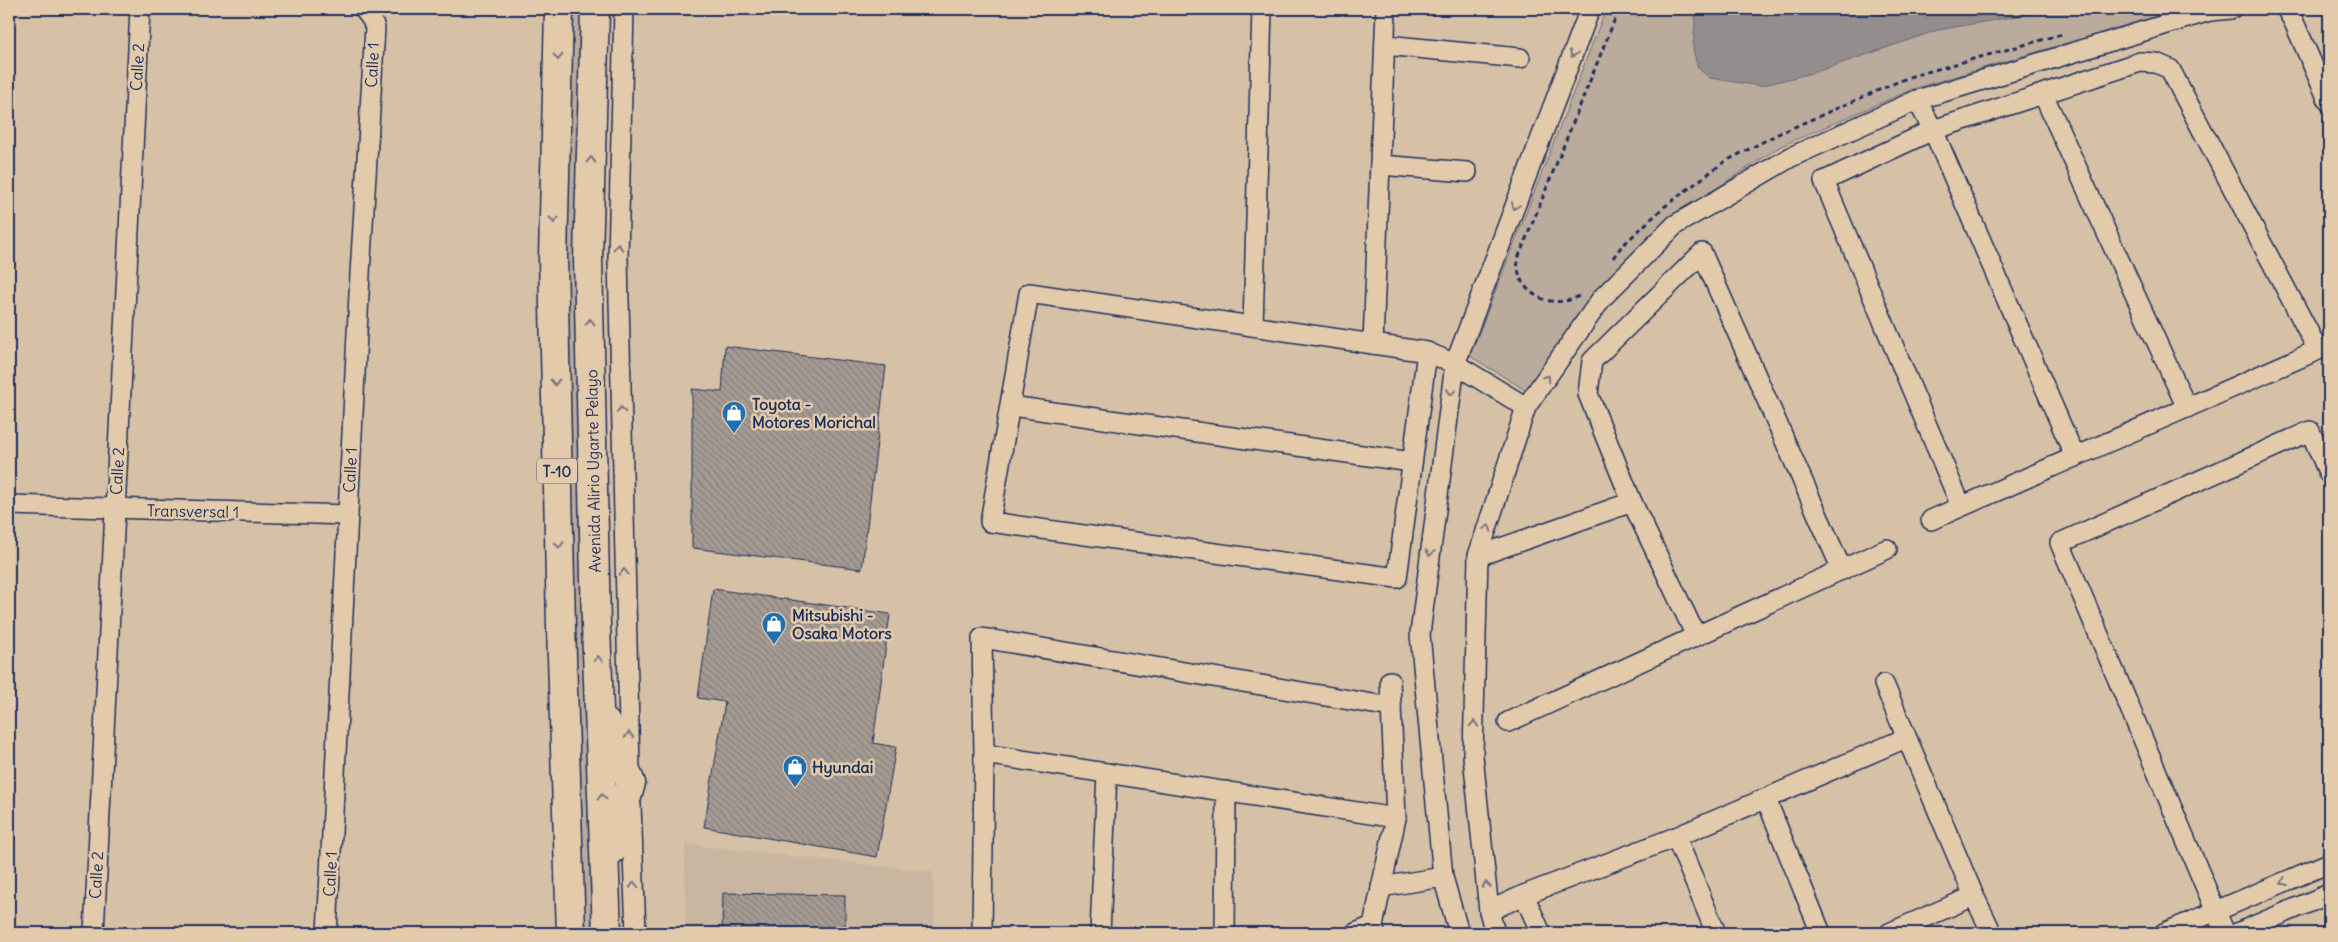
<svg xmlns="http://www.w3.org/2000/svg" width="2338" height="942" font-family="Delius,sans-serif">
	<defs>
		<pattern id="building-back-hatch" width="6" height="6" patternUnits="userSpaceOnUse" patternTransform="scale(1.25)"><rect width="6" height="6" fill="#a59b93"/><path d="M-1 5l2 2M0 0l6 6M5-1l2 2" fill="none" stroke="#867f7b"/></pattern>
	</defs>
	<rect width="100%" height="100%" fill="#d7c1a6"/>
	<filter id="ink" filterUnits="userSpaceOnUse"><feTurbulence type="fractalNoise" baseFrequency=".02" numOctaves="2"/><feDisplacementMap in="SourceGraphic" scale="10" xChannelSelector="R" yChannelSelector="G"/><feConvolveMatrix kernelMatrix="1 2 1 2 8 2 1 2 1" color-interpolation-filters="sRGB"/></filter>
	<g filter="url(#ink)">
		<polygon fill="#c8b6a0" points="685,844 933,872 935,933 686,933"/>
		<g fill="#bbab9c" stroke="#6b6d7d">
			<path d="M574,9H584C584,317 581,625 593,933H584L583,915L568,373L567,208Z"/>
			<polygon points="1606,9 2180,9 1913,89 1781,146 1671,218 1602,283 1527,391 1470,356"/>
		</g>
		<polygon fill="#948d8d" stroke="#64677a" points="1696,9 2057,9 1938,30 1816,72 1760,86 1710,78 1698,68 1693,50"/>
		<g fill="url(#building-back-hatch)" stroke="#1b2f5e">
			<polygon points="725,346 886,366 862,569 692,548 692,389 722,392"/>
			<polygon points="713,589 890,614 873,743 896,747 877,857 704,827 725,702 698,698"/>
			<polygon points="723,893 845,895 845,933 722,933"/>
		</g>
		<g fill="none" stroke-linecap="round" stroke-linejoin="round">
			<defs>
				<g id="minor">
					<polyline points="624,9 618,258 630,770"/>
					<polyline points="2286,9 2293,20 2329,102"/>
					<polyline points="1385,45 1520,58"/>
					<polyline points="2043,94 2187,408"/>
					<polyline points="1917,100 1933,130 2075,457"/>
					<polyline points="1380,165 1467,172"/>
					<polyline points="1253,326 1262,9"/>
					<polyline points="1373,344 1386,9"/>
					<polyline points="1427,352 1397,578 990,522 1029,293 1427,352 1455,364 1526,407"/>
					<polyline points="1010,406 1412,462"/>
					<polyline points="9,505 348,515"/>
					<polyline points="1931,520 2318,350 2170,69 2156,63 2140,62 1933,130 1824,181 1961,506"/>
					<polyline points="1478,556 1632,502"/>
					<polyline points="1696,636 1632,502 1588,394 1592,361 1702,253 1842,570"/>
					<polyline points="1884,684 1974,896 1992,933"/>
					<polyline points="1508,722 1887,549"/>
					<polyline points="984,754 1396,818"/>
					<polyline points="1766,799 1821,933"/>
					<polyline points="631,805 636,933"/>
					<polyline points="1676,837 1716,933"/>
					<polyline points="1381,887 1443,877"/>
					<polyline points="1524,895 1541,933"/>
					<polyline points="1489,911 1524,895 1676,837 1906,738"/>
					<polyline points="94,933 140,9"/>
					<polyline points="327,933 360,274 375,28 372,20 364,9"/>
					<polyline points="982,933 984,754 982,638 1391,707"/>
					<polyline points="1100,933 1107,773"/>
					<polyline points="1225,933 1226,791"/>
					<polyline points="1355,933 1373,926"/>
					<polyline points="1375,933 1373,926 1396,818 1390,681"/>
					<polyline points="1459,933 1443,877 1420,634 1455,364 1590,9"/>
					<polyline points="1495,933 1489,911 1473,756 1478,556 1526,407 1602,298 1675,225 1791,157 1917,100 2210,11 2231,9"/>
					<polyline points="1889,933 1974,896"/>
					<polyline points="2164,933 2329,863"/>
					<polyline points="2225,933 2060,543 2310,431 2329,474"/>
					<polyline points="2237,933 2329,894"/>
				</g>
				<g id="trunk">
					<polyline points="559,9 553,258 561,626 571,933"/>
					<polyline points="595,9 588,258 596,625 607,933"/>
					<polyline points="606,723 631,783 612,850"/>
				</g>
			</defs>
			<use href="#minor" stroke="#1b2f5e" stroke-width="22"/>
			<use href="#trunk" stroke="#1b2f5e" stroke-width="31"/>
			<g stroke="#1b2f5e" stroke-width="3" stroke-dasharray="5 4" stroke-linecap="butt">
				<polyline points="1613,258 1621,247 1664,207 1724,162 1778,134 1909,77 2063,34"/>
				<path d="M1579,296C1558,308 1529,300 1520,277C1518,272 1518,266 1517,261L1619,9"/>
			</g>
			<use href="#minor" stroke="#e3caab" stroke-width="19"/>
			<use href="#trunk" stroke="#e3caab" stroke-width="28"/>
		</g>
		<defs><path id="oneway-chevron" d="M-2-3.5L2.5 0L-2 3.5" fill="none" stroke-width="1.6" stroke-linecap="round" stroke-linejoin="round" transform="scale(1.25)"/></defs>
		<g stroke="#757581">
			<use href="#oneway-chevron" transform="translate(1573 54) rotate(111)"/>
			<use href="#oneway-chevron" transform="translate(558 57) rotate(92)"/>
			<use href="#oneway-chevron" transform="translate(591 160) rotate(-89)"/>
			<use href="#oneway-chevron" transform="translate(1515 206) rotate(111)"/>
			<use href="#oneway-chevron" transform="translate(554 220) rotate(91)"/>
			<use href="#oneway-chevron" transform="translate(618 247) rotate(-89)"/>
			<use href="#oneway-chevron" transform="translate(590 322) rotate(-91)"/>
			<use href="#oneway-chevron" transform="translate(1547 378) rotate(-55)"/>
			<use href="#oneway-chevron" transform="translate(555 382) rotate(89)"/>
			<use href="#oneway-chevron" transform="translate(1451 392) rotate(97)"/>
			<use href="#oneway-chevron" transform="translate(621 410) rotate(-91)"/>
			<use href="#oneway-chevron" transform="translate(1488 528) rotate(-72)"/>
			<use href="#oneway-chevron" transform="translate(559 545) rotate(89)"/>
			<use href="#oneway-chevron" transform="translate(1430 553) rotate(97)"/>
			<use href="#oneway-chevron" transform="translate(624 572) rotate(-91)"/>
			<use href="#oneway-chevron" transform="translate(598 659) rotate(-92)"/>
			<use href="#oneway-chevron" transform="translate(1474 724) rotate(-88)"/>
			<use href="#oneway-chevron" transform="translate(629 735) rotate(-92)"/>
			<use href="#oneway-chevron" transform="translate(602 797) rotate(-92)"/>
			<use href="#oneway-chevron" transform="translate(2284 882) rotate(157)"/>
			<use href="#oneway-chevron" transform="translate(634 885) rotate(-92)"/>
			<use href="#oneway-chevron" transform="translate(1486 885) rotate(-96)"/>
		</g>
	</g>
	<defs>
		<symbol id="shop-pin" viewBox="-11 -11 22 30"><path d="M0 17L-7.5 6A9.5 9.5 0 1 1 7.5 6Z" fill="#1f6fb2" stroke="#e3caab"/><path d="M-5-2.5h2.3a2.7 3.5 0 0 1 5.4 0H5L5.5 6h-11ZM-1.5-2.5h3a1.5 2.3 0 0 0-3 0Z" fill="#fff"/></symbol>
	</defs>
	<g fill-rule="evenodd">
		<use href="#shop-pin" x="720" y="399" width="28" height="38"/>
		<use href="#shop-pin" x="760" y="610" width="28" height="38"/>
		<use href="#shop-pin" x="781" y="753" width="28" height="38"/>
	</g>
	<g text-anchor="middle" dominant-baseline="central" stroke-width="5" stroke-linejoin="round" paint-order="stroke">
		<rect fill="#e3caab" stroke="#575e75" stroke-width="1" x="537" y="458.5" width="40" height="25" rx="4"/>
		<g font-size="15" font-weight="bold" fill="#1b2f5e">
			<text x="557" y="471">T-10</text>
		</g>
		<g font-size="16" fill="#1b2f5e" stroke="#e3caab">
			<text transform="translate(372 65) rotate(-87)">Calle 1</text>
			<text transform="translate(137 67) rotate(-87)">Calle 2</text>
			<text transform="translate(350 470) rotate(-87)">Calle 1</text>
			<text transform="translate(117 471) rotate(-87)">Calle 2</text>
			<text transform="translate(593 471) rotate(-91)">Avenida Alirio Ugarte Pelayo</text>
			<text transform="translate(193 511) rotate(1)">Transversal 1</text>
			<text transform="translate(330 874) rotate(-87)">Calle 1</text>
			<text transform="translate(96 875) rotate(-87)">Calle 2</text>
		</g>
		<g font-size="16" font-weight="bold" fill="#1b2f5e" stroke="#e3caab" text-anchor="start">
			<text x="752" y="404">Toyota -<tspan x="752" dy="18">Motores Morichal</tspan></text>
			<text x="792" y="615">Mitsubishi -<tspan x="792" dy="18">Osaka Motors</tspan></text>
			<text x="812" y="767">Hyundai</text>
		</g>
	</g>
	<rect width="2338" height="942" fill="none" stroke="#e3caab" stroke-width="30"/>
	<rect x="15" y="15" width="2308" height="912" fill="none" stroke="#1b2f5e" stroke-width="2" filter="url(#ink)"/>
</svg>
